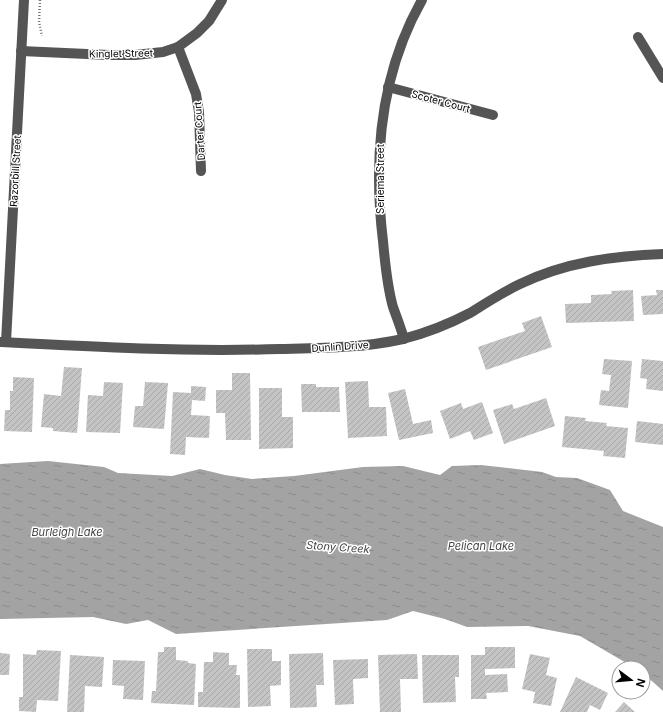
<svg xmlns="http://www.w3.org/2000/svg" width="663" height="712" font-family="Inter,sans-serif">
	<defs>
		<pattern id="water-ripples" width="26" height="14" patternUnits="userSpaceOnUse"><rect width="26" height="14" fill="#a3a3a3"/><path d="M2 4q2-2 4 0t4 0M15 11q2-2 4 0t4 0" fill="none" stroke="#8b8b8b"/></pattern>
		<pattern id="building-hatch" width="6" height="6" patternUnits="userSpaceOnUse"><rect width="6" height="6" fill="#c4c4c4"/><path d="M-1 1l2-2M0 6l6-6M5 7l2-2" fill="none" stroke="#a7a7a7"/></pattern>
	</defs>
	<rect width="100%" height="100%" fill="#fff"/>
	<polygon fill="url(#water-ripples)" points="48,461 104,467 118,473 172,476 200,469 225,475 252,479 294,476 363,467 403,466 440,475 452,466 481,465 542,472 556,477 577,478 610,490 623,511 663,527 663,691 643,673 643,668 635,668 580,636 528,626 467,627 445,619 413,611 387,620 176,634 148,620 126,624 93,617 0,619 0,464"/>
	<g fill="url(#building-hatch)">
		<polygon points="633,290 634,321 566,323 565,304 591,303 591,295 612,294 611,291"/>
		<polygon points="656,290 663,290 663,314 643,315 641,296 657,295"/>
		<polygon points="541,316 552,347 486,370 478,347 525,331 522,323"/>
		<polygon points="604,359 632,361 628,408 599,405 601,390 609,391 611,375 602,374"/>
		<polygon points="642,359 663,361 663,391 646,389 647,379 640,378"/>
		<polygon points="64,367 82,368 77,433 53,431 53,428 41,427 44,394 61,396"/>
		<polygon points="232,373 250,373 251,440 226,440 225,413 216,413 216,390 232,390"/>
		<polygon points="13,377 34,378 32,432 4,431 5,410 10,410 10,391 13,391"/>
		<polygon points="368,381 369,407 386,407 387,436 348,438 345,382"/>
		<polygon points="104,382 123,383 120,433 86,432 88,395 103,396"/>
		<polygon points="145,382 168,383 164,429 133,427 135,406 143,406"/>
		<polygon points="301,384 316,384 316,387 339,387 340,412 302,412"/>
		<polygon points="191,386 206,387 205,401 192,400 191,415 210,416 209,438 186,437 185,455 170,454 173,392 191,393"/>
		<polygon points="259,388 282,388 282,417 293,417 293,448 259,449"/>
		<polygon points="405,389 413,424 431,420 433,433 399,440 388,393"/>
		<polygon points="546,398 555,426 504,444 493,410 512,404 514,409"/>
		<polygon points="482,402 493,433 474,440 470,431 450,439 440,411 461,403 463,409"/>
		<polygon points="565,416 586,418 585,421 607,423 606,426 628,428 625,458 603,456 604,451 562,447"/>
		<polygon points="637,421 663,424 663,445 635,442"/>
		<polygon points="164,647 176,647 176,660 188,661 188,663 196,664 194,705 151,703 152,691 156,691 158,652 164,652"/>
		<polygon points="485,647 515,647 515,668 485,669 485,675 507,674 508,692 486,693 487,699 471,699 471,655 485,655"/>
		<polygon points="247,649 272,649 272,661 281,661 281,685 270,686 271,706 248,707"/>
		<polygon points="37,650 61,651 58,701 37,700 36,712 19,711 19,697 23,697 23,654 36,655"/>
		<polygon points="213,652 229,653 229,665 237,665 236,675 240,675 240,708 198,707 198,692 203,692 204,662 213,662"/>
		<polygon points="0,653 10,654 9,675 0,675"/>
		<polygon points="323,653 324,685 316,685 317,707 290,708 289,654"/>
		<polygon points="417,654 418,679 400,679 401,712 380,712 378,655"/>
		<polygon points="530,654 550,658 546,675 557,678 551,706 533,703 535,692 522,689"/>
		<polygon points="70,655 104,657 102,687 85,686 84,712 67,712"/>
		<polygon points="422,655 459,655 459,677 455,677 456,702 423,703"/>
		<polygon points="368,659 368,678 353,679 354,704 335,705 333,660"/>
		<polygon points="113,660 145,661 143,700 123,699 124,686 112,685"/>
		<polygon points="576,677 608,693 600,710 590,705 587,712 560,712"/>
		<polygon points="624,702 635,712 615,712"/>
	</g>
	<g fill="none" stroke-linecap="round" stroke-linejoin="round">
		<polyline stroke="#777" stroke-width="2.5" stroke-dasharray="1 2" stroke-linecap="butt" points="40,0 39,22 42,36"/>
		<g stroke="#555" stroke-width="10">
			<polyline points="638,37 663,78"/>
			<polyline points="178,47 196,94 199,112 201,171"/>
			<polyline points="21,51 109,55 135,55 163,52 178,47 197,33 209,21 222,0"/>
			<polyline points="388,87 493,115"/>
			<path d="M404,339C401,328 397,318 393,307C387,286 385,263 383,241C373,158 380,74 422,0"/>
			<path d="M0,342C94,347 187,352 280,349C321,348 363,348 403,339C426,333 449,324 470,313C486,303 503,292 520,284C566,262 613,256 663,254"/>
			<polyline points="6,342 24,0"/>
		</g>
	</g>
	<g text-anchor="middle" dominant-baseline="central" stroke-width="3" stroke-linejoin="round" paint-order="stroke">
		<g font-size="10" fill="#000" stroke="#fff">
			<text transform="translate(121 53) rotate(-1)">Kinglet Street</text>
			<text transform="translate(441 101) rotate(15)">Scoter Court</text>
			<text transform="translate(199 131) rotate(-94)">Darter Court</text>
			<text transform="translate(15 171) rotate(-87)">Razorbill Street</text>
			<text transform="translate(380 179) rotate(-90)">Seriema Street</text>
			<text transform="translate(340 346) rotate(-4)">Dunlin Drive</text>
		</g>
		<g font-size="11" font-style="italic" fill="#444" stroke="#fff">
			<text x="67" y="532">Burleigh Lake</text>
			<text x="481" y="546">Pelican Lake</text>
			<text transform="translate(338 547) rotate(4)">Stony Creek</text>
		</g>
	</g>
	<g transform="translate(631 680) rotate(106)"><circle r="19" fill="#ffffff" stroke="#999999"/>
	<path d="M0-3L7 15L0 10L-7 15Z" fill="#000000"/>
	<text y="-6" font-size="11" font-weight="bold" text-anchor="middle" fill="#000000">N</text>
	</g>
</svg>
